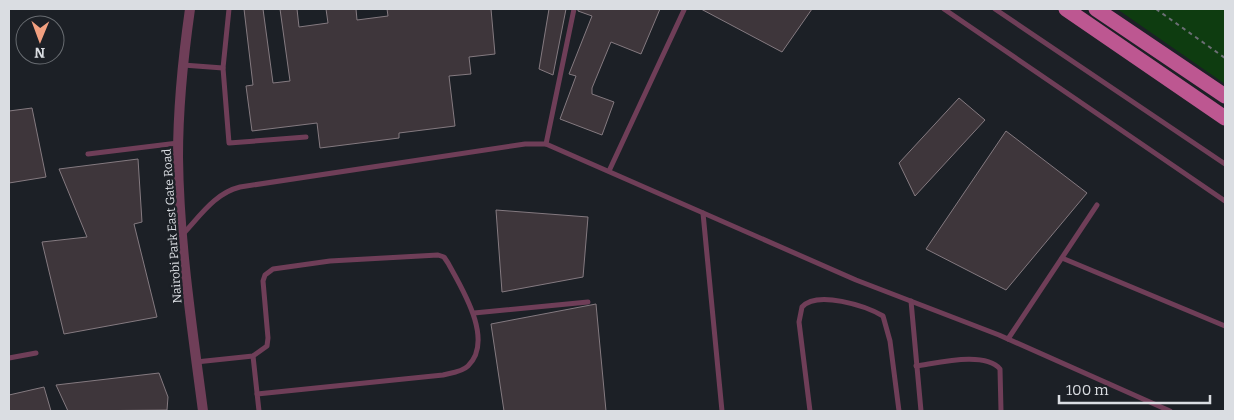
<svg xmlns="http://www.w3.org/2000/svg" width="1234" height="420" font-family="Bitter,serif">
	<rect width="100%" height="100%" fill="#1c2026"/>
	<polygon fill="#0e3c10" points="1117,9 1225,9 1225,84"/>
	<g fill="#3e363b" stroke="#847a80">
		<polygon points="244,9 263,9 273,83 290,81 280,9 297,9 299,27 328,23 326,9 356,9 357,20 388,16 387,9 491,9 495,54 469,57 471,74 449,76 455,126 399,133 399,138 320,148 317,123 252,131 246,86 253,85"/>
		<polygon points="549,9 566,9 553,75 539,69"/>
		<polygon points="578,9 660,9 641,54 611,42 592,88 592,94 614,102 602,135 560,119 576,76 569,74 592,16 578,11"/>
		<polygon points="701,9 812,9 782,52"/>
		<polygon points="959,98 985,120 915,196 899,163"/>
		<polygon points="32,108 46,177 9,183 9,111"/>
		<polygon points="1006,131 1087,193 1006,290 926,249"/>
		<polygon points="138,159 142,222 134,224 157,317 64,334 42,242 87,237 59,169"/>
		<polygon points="496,210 588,217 583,277 502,292"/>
		<polygon points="596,304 606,411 504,411 491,324"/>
		<polygon points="159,373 168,397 167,410 68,411 56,385"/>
		<polygon points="44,387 51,411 9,411 9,395"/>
	</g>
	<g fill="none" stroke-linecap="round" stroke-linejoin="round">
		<polyline stroke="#6b6e74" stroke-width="2" stroke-dasharray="4 4" stroke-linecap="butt" points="1156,9 1225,58"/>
		<g stroke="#6f3e58" stroke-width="5">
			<polyline points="229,9 223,68 229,143 306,137"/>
			<polyline points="944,9 1225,201"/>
			<polyline points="995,9 1225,164"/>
			<polyline points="183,65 223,68"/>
			<polyline points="546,144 574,9"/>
			<polyline points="88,154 178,143"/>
			<polyline points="609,171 684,10"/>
			<polyline points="703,213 722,411"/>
			<path d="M183,234C200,216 215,193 240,187L525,144H546L856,280L999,335L1170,411"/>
			<polyline points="1062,258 1225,326"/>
			<polyline points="911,301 921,411"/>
			<polyline points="474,313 588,302"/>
			<polyline points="1008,339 1097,205"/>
			<polyline points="253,356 259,411"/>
			<polyline points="9,358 36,353"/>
			<path d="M196,362L253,356L267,346L268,338L263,281L265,275L273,269L330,261L438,255L444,257L448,263C461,287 495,340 468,366C462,372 451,373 443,375L257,394"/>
			<path d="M916,366C938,363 985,351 1000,369L1001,411"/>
			<path d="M810,411L799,322L802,307C817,290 866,306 883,316L890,341L899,411"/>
		</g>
		<path stroke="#6f3e58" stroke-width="10" d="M190,9C183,58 178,108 178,157C179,242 192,327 203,411"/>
		<g stroke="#bd5791" stroke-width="15">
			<polyline points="1066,9 1225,118"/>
			<polyline points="1096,9 1225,96"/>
		</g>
	</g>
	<g text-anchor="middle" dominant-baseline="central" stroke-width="5" stroke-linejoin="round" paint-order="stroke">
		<g font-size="12" fill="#dadde2" stroke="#1c2026">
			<text transform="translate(172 226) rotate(-94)">Nairobi Park East Gate Road</text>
		</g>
	</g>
	<rect width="1234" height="420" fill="none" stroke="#dadde2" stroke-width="20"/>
	<g transform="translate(40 40) rotate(181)"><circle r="24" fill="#1c2026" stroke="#686c71"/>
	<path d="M0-4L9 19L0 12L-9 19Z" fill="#f2a080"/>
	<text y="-8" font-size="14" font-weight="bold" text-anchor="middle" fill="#dadde2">N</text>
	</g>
	<path d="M1059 395v8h151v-8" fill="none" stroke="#dadde2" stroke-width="2.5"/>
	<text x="1066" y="395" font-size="15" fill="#dadde2" stroke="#1c2026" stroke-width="4" paint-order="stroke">100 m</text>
</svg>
